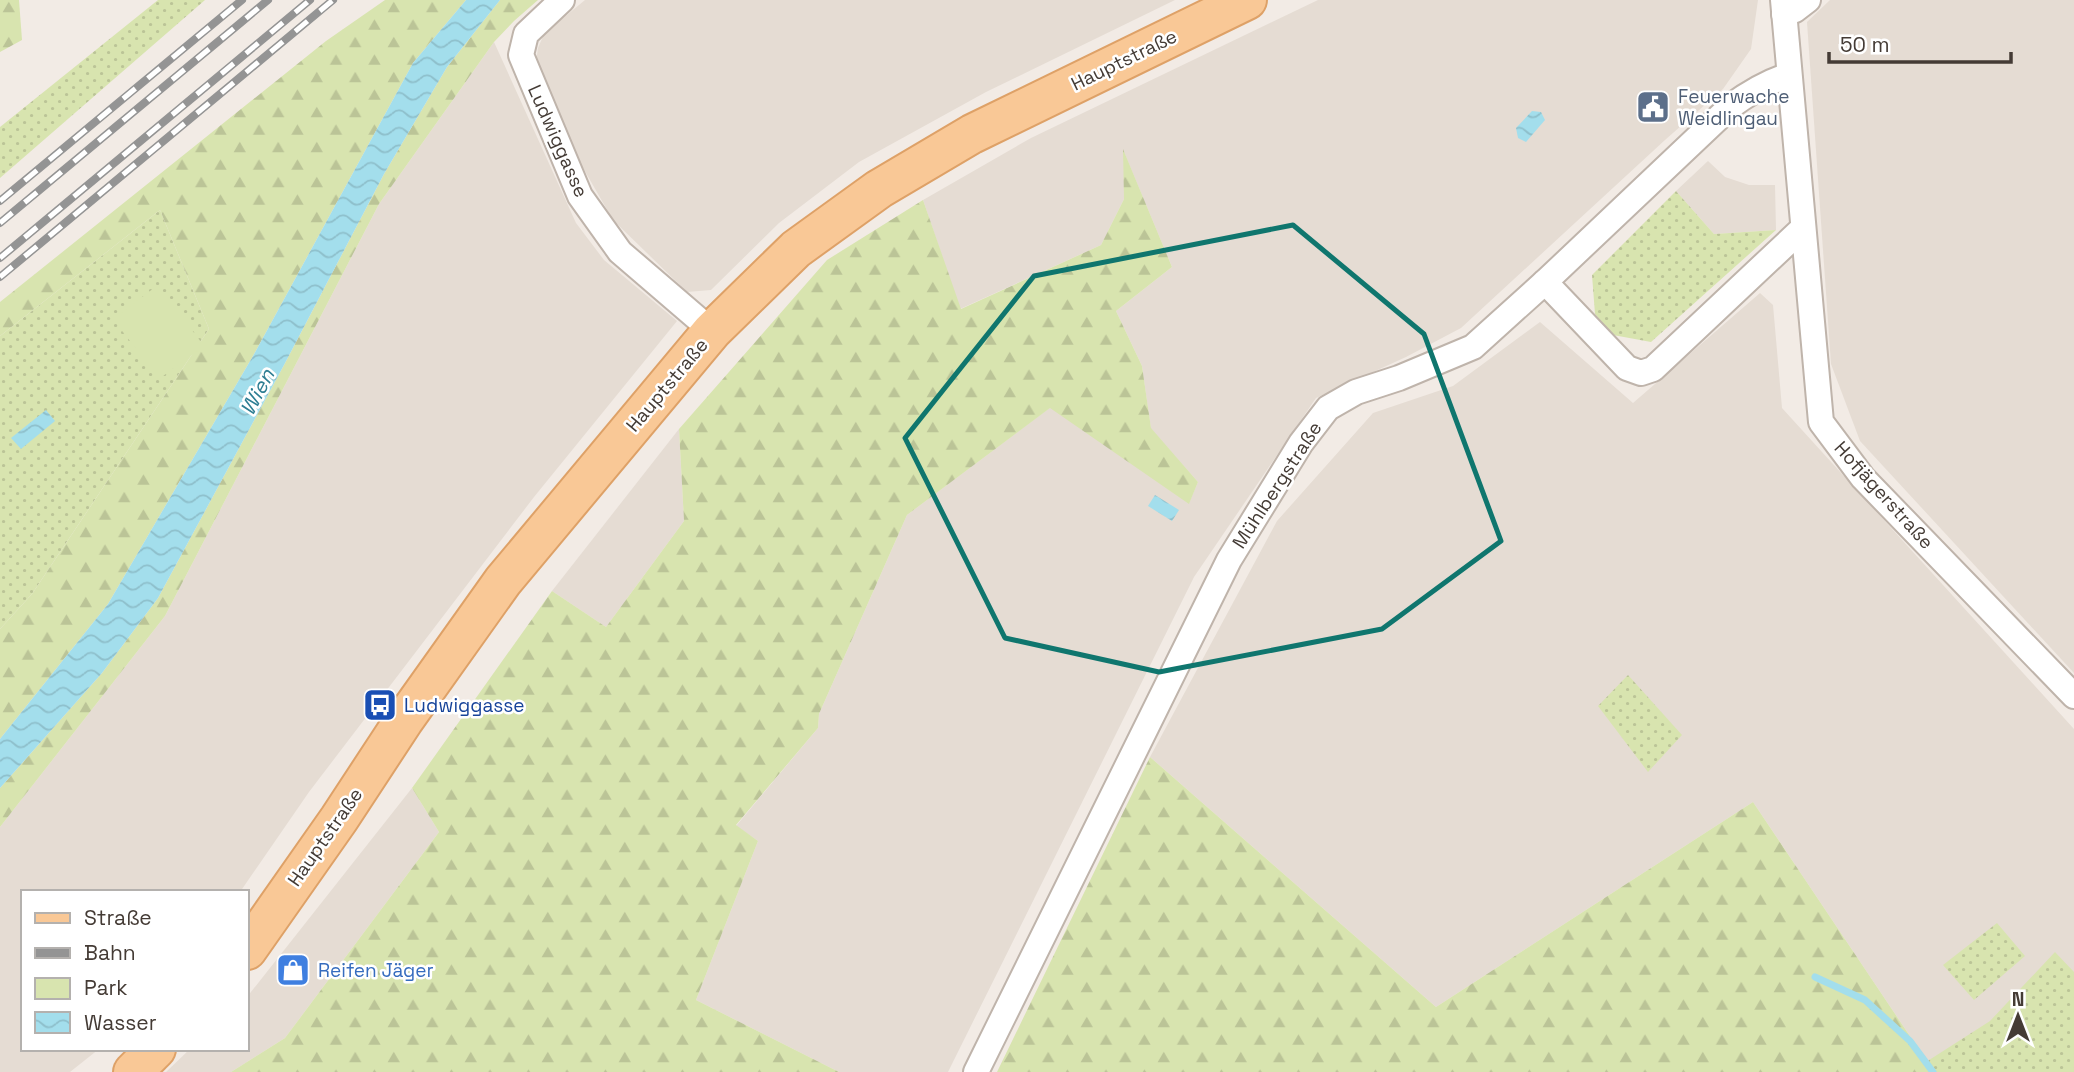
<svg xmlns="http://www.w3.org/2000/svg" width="2074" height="1072" font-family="'Space Grotesk',sans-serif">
	<defs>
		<pattern id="green-dots" width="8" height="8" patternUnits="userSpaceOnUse" patternTransform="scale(1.75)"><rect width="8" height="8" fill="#d8e4af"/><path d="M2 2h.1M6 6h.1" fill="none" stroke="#bbc497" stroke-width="1.8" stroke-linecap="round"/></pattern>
		<pattern id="forest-firs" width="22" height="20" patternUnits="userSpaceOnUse" patternTransform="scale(1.75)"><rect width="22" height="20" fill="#d8e4af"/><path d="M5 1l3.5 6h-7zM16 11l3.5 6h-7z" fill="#bbc497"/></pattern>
		<pattern id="water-waves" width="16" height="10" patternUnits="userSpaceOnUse" patternTransform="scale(1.75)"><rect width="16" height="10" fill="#a3deec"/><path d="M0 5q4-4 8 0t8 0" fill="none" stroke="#8ebfcb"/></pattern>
	</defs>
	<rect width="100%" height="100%" fill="#f2ebe5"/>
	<g fill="#e5dcd3">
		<polygon points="585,0 1175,0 986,92 859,162 779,223 711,290 687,292 613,220 571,147 535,68 538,48 544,34"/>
		<polygon points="1318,0 1758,0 1751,49 1723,89 1665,140 1461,328 1406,357 1316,398 1194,577 948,1072 839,1072 696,1000 758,841 736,826 818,728 819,714 907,515 1051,407 1189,503 1198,482 1151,429 1142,366 1116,311 1172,267 1124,152 1124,199 1101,245 960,309 923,200 1031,138"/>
		<polygon points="1830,0 2074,0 2074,673 1860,441 1831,364 1807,22"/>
		<polygon points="494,42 576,223 604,260 677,321 534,497 309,792 240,892 23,892 23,1049 99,1049 70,1072 0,1072 0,827 165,616 379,204"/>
		<polygon points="1708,161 1725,177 1749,185 1775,185 1776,230 1714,234 1676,191"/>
		<polygon points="1760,293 1773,305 1782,408 2074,729 2074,1072 1934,1072 1753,802 1436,1007 1150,757 1277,521 1373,413 1453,386 1540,322 1633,403"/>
		<polygon points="679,429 684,521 606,627 552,591"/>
		<polygon points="412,788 439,832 285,1038 231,1072 166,1072 190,1049 247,1049 247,997"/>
	</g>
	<g fill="url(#green-dots)">
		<polygon points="158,0 205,0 0,178 0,127"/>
		<polygon points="1676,191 1714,234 1776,230 1651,342 1613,335 1595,314 1592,275"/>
		<polygon points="160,210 209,329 32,594 0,629 0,336"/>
		<polygon points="1628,675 1682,735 1648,772 1598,706"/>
		<polygon points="1997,923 2025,956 1974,1000 1943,965"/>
		<polygon points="2055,952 2074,972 2074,1072 1934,1072 1926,1062 1990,1021"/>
	</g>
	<g fill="url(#forest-firs)">
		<polygon points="0,0 19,0 22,40 0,52"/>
		<polygon points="385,0 466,0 413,63 253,356 108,604 0,739 0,629 32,594 209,329 160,210 0,336 0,302 326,41"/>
		<polygon points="500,0 538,0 514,21 494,42 379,204 165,616 0,827 0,788 102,673 158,598 284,365 384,174 447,67"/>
		<polygon points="1123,149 1172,267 1116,311 1142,366 1151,428 1198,482 1189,504 1050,408 907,515 819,714 818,728 736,825 758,841 696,1000 839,1072 231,1072 285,1038 439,832 412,788 552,591 606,627 684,521 679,429 827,260 923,200 961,309 1101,245 1124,199"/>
		<polygon points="1150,757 1436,1007 1753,802 1934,1072 997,1072"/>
	</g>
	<polygon fill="#d8e4af" points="158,285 204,346 159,379 113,319"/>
	<g fill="url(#water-waves)">
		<polygon points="466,0 500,0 447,67 384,174 284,365 158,598 102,673 0,788 0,739 108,604 253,356 413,63"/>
		<polygon points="1532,111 1541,112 1545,120 1526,142 1518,138 1516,128"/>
		<polygon points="46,410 55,421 21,449 11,438"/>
		<polygon points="1155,495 1179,510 1172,521 1148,506"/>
	</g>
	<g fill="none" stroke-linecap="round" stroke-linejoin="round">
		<polyline stroke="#a3deec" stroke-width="7" points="1815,977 1865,1000 1910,1041 1933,1072"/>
		<defs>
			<g id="minor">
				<polyline points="562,0 526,34 521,55 580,196 620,252 712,331"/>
				<polyline points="1783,0 1821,422 1863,478 2074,696"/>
				<polyline points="1784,14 1795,10 1808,0"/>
				<polyline points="1545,282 1627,368 1641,373 1653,369 1803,228"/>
				<path d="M976,1072L1229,560L1301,443L1328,408L1356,392L1399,378L1473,347L1545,282L1731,106C1750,92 1767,82 1789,75"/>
			</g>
			<g id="primary">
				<polyline points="247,950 339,819 404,720 503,581 712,331 796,249 879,189 972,134 1247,0"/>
				<polyline points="133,1072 156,1049"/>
			</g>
		</defs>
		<use href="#minor" stroke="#bfb4ab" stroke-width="28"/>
		<use href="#primary" stroke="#dea167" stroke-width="42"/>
		<use href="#minor" stroke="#fff" stroke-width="24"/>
		<use href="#primary" stroke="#f9c896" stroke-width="38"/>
		<defs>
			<g id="rail">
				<polyline points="0,201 242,0"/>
				<polyline points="0,223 268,0"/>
				<polyline points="0,258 310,0"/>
				<polyline points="0,277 333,0"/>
			</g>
		</defs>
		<use href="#rail" stroke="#949494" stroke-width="8"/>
		<use href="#rail" stroke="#fff" stroke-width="5" stroke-dasharray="16" stroke-linecap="butt"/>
	</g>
	<path fill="none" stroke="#0f766e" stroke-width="5" stroke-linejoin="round" d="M1293,225L1424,334L1501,541L1382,629L1159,672L1005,638L905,438L1034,276Z"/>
	<defs>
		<symbol id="civic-square" viewBox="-11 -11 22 22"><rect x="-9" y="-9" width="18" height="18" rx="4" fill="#5c6f8a" stroke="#fff"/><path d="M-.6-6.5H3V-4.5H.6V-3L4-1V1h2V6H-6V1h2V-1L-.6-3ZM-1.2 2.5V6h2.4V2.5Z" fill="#fff"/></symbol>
		<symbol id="bus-square" viewBox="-11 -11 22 22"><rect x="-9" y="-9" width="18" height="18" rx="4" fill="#1a4fb4" stroke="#fff"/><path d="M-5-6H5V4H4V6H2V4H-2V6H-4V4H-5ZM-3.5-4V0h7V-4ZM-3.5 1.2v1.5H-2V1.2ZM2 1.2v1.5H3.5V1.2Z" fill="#fff"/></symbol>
		<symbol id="shop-square" viewBox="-11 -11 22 22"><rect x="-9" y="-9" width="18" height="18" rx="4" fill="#3f7fe0" stroke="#fff"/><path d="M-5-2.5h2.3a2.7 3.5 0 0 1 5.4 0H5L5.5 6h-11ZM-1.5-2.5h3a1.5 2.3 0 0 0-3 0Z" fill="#fff"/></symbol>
	</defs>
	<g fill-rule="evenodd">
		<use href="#civic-square" x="1634" y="88" width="38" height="38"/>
		<use href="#bus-square" x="361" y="686" width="38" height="38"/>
		<use href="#shop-square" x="274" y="951" width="38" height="38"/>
	</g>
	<g text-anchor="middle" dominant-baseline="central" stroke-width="5" stroke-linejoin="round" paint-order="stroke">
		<g font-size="19" fill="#443b35" stroke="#fff">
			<text transform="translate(1124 60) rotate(-26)">Hauptstraße</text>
			<text transform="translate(558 141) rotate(66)">Ludwiggasse</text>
			<text transform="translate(667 385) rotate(-50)">Hauptstraße</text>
			<text transform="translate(1277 485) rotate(-57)">Mühlbergstraße</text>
			<text transform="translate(1884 495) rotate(48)">Hofjägerstraße</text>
			<text transform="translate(325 837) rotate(-55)">Hauptstraße</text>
		</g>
		<g font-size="19" fill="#4e5e75" stroke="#fff" text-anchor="start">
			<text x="1678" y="96">Feuerwache<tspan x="1678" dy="22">Weidlingau</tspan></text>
		</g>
		<g font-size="19" fill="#164399" stroke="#fff" text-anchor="start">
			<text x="404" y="705">Ludwiggasse</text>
		</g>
		<g font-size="19" fill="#366cbe" stroke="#fff" text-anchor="start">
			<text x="318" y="970">Reifen Jäger</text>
		</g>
		<g font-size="21" font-style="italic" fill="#2e7e93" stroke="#fff">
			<text transform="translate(257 392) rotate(-62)">Wien</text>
		</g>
	</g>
	<rect x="21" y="890" width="228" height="161" fill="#ffffff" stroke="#b4b1ae" stroke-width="2"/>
	<rect x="35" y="913" width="35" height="10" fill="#f9c896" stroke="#b4b1ae" stroke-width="2"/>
	<text x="84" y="925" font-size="21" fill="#443b35">Straße</text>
	<rect x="35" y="948" width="35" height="10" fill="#949494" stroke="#b4b1ae" stroke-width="2"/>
	<text x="84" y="960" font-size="21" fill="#443b35">Bahn</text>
	<rect x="35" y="978" width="35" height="21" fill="#d8e4af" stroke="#b4b1ae" stroke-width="2"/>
	<text x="84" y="995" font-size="21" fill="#443b35">Park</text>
	<rect x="35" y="1012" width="35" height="21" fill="url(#water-waves)" stroke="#b4b1ae" stroke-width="2"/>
	<text x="84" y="1030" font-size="21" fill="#443b35">Wasser</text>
	<g transform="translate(2018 1016)" stroke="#ffffff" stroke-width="5" paint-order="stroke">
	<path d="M0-5L12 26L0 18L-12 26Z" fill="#443b35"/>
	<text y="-10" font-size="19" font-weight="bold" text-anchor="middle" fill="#443b35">N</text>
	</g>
	<path d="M1829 52v10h182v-10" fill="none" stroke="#443b35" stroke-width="3.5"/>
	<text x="1840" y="52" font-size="21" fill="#443b35" stroke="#ffffff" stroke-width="5" paint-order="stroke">50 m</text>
</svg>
